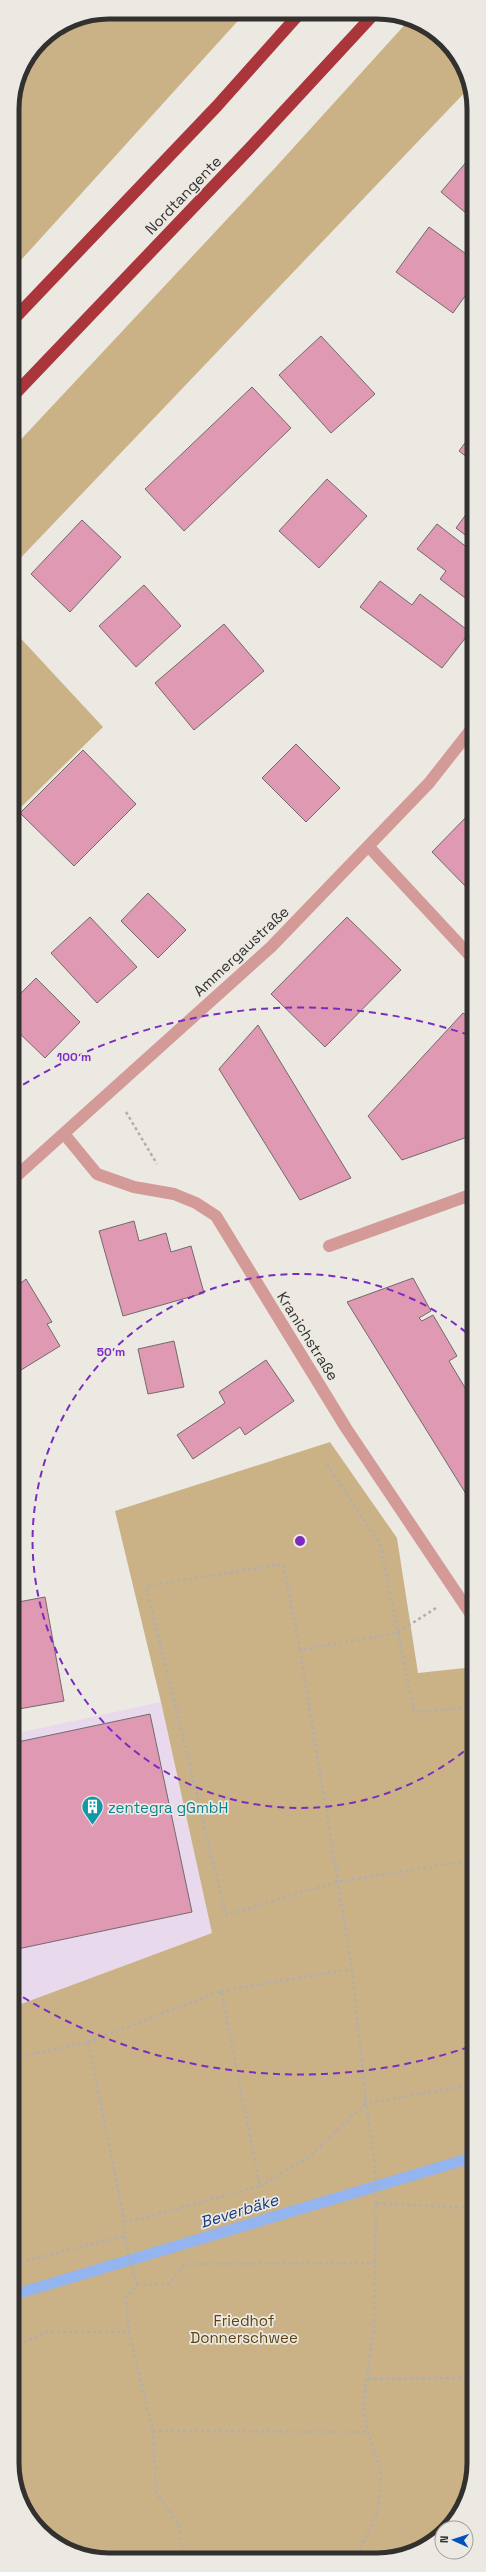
<svg xmlns="http://www.w3.org/2000/svg" width="486" height="2572" font-family="'Space Grotesk',sans-serif">
	<rect width="100%" height="100%" fill="#ece9e3"/>
	<polygon fill="#e9d9ec" points="161,1702 212,1933 13,2007 13,1734"/>
	<g fill="#cbb286">
		<polygon points="109,12 245,13 12,270 12,103 19,71 40,40 72,19"/>
		<path d="M410,19C449,34 454,53 469,88L12,567V449L274,169Z"/>
		<polygon points="12,629 103,727 12,816"/>
		<polygon points="330,1442 397,1538 418,1673 474,1667 474,2469 467,2500 450,2527 442,2528 442,2533 420,2550 390,2559 90,2558 61,2547 36,2527 13,2476 13,2007 212,1933 161,1702 115,1511"/>
	</g>
	<g fill="none" stroke-linecap="round" stroke-linejoin="round">
		<polyline stroke="#93b4ee" stroke-width="11" points="13,2295 474,2157"/>
	</g>
	<g fill="#e099b3" stroke="#716a6d">
		<polygon points="473,154 473,219 441,192"/>
		<polygon points="429,227 473,259 473,285 453,313 396,272"/>
		<polygon points="321,336 375,394 331,433 279,375"/>
		<polygon points="252,387 291,428 184,531 145,489"/>
		<polygon points="473,432 473,462 459,451"/>
		<polygon points="327,479 367,516 319,568 279,531"/>
		<polygon points="473,505 473,541 456,528"/>
		<polygon points="82,520 121,557 70,612 31,574"/>
		<polygon points="437,524 473,552 473,604 440,579 446,571 417,549"/>
		<polygon points="380,581 412,605 420,594 470,632 442,668 360,607"/>
		<polygon points="144,585 181,626 136,667 99,626"/>
		<polygon points="224,624 264,671 194,730 155,683"/>
		<polygon points="296,744 340,788 306,822 262,778"/>
		<polygon points="83,750 136,804 74,866 20,813"/>
		<polygon points="473,810 473,890 471,892 432,852"/>
		<polygon points="148,893 186,930 158,958 121,921"/>
		<polygon points="90,917 137,967 97,1003 51,953"/>
		<polygon points="347,917 401,970 325,1047 271,994"/>
		<polygon points="36,978 80,1022 45,1058 12,1026 12,1002"/>
		<polygon points="463,1013 473,1021 473,1135 402,1160 368,1116"/>
		<polygon points="258,1025 351,1178 300,1200 219,1069"/>
		<polygon points="134,1221 139,1241 166,1233 171,1252 191,1246 204,1293 123,1316 99,1231"/>
		<polygon points="473,1243 473,1255 467,1245"/>
		<polygon points="12,1268 21,1283 26,1279 52,1322 47,1324 60,1346 13,1375"/>
		<polygon points="413,1278 431,1311 419,1318 422,1321 433,1315 457,1356 449,1361 467,1391 474,1387 474,1501 471,1502 347,1302"/>
		<polygon points="174,1341 184,1387 148,1394 138,1349"/>
		<polygon points="266,1360 294,1401 245,1435 240,1427 193,1459 177,1435 225,1403 219,1392"/>
		<polygon points="45,1597 64,1701 13,1710 13,1603"/>
		<polygon points="150,1714 192,1912 13,1950 13,1743"/>
	</g>
	<g fill="none" stroke-linecap="round" stroke-linejoin="round">
		<g stroke="#b2afab" stroke-width="2.5" stroke-dasharray="3 3" stroke-linecap="butt">
			<polyline points="126,1112 157,1164"/>
			<polyline points="327,1464 380,1544 414,1712 474,1707"/>
			<polyline points="436,1608 397,1633 300,1650 352,1969 366,2103 474,2085"/>
			<polyline points="300,1650 283,1564 146,1586 226,1915 337,1882 474,1860"/>
			<polyline points="221,1991 352,1969"/>
			<polyline points="88,2042 221,1991 260,2186 125,2223"/>
			<polyline points="13,2058 88,2042 125,2223 124,2236 13,2264"/>
			<polyline points="260,2186 310,2156 366,2103 375,2166 376,2203"/>
			<polyline points="124,2236 137,2285"/>
			<polyline points="13,2348 45,2332 129,2332"/>
			<polyline points="368,2379 474,2378"/>
			<polyline points="153,2431 368,2432"/>
			<polyline points="183,2558 179,2525 156,2492 153,2431 129,2332 126,2296 137,2285 169,2284 184,2264 375,2263"/>
			<polyline points="355,2559 378,2512 381,2473 368,2432 363,2405 374,2328 376,2203 471,2208 469,2492"/>
		</g>
		<g stroke="#d39a98" stroke-width="12">
			<polyline points="369,847 473,959"/>
			<polyline points="65,1135 97,1174 134,1187 174,1194 196,1203 216,1216 346,1428 474,1619"/>
			<polyline points="12,1180 271,947 429,783 473,727"/>
			<polyline points="329,1246 473,1194"/>
		</g>
		<g stroke="#aa363c" stroke-width="12">
			<polyline points="12,321 217,106 300,13"/>
			<polyline points="12,397 249,149 374,14"/>
		</g>
	</g>
	<g fill="none" stroke="#7b2cbf" stroke-width="2" stroke-dasharray="7 5">
		<path d="M473 1744A267 267 0 1 1 473 1338"/>
		<path d="M469 2047A534 534 0 0 1 13 1991M13 1091A534 534 0 0 1 469 1035"/>
	</g>
	<defs>
		<symbol id="building-pin" viewBox="-11 -11 22 30"><path d="M0 17L-7.5 6A9.5 9.5 0 1 1 7.5 6Z" fill="#0f9aa8" stroke="#ece9e3"/><path d="M-4-6H4V6H1V3H-1V6H-4ZM-2.5-4.3h1.7v1.8h-1.7ZM.8-4.3h1.7v1.8H.8ZM-2.5-1h1.7V.8h-1.7ZM.8-1h1.7V.8H.8Z" fill="#fff"/></symbol>
	</defs>
	<g fill-rule="evenodd">
		<use href="#building-pin" x="80" y="1794" width="25" height="34"/>
	</g>
	<g text-anchor="middle" dominant-baseline="central" stroke-width="3.5" stroke-linejoin="round" paint-order="stroke">
		<g font-size="15" fill="#33312f" stroke="#ece9e3">
			<text transform="translate(183 195) rotate(-46)">Nordtangente</text>
			<text transform="translate(241 951) rotate(-43)">Ammergaustraße</text>
			<text transform="translate(308 1336) rotate(58)">Kranichstraße</text>
		</g>
		<g font-size="15" fill="#0d838f" stroke="#ece9e3" text-anchor="start">
			<text x="108" y="1807">zentegra gGmbH</text>
		</g>
		<g font-size="15" fill="#5c4311" stroke="#ece9e3">
			<text x="244" y="2320">Friedhof<tspan x="244" dy="17">Donnerschwee</tspan></text>
		</g>
		<g font-size="16" font-style="italic" fill="#163b7e" stroke="#ece9e3">
			<text transform="translate(239 2211) rotate(-17)">Beverbäke</text>
		</g>
	</g>
	<path d="M0 0H486V2572H0ZM109 19H377A90 90 0 0 1 467 109V2463A90 90 0 0 1 377 2553H109A90 90 0 0 1 19 2463V109A90 90 0 0 1 109 19Z" fill="#ece9e3" fill-rule="evenodd"/>
	<path fill="none" stroke="#33312f" stroke-width="5" d="M109 19H377A90 90 0 0 1 467 109V2463A90 90 0 0 1 377 2553H109A90 90 0 0 1 19 2463V109A90 90 0 0 1 109 19Z"/>
	<circle cx="300" cy="1541" r="6" fill="#7b2cbf" stroke="#ece9e3" stroke-width="2"/>
	<g font-size="12" text-anchor="middle" font-weight="bold" fill="#7b2cbf" stroke="#ece9e3" stroke-width="3.5" stroke-linejoin="round" paint-order="stroke">
		<text x="74" y="1061">100 m</text>
		<text x="111" y="1356">50 m</text>
	</g>
	<g transform="translate(454 2540) rotate(273)"><circle r="19" fill="#ece9e3" stroke="#a29f9b"/>
	<path d="M0-3L7 15L0 10L-7 15Z" fill="#0252bc"/>
	<text y="-6" font-size="11" font-weight="bold" text-anchor="middle" fill="#33312f">N</text>
	</g>
</svg>
